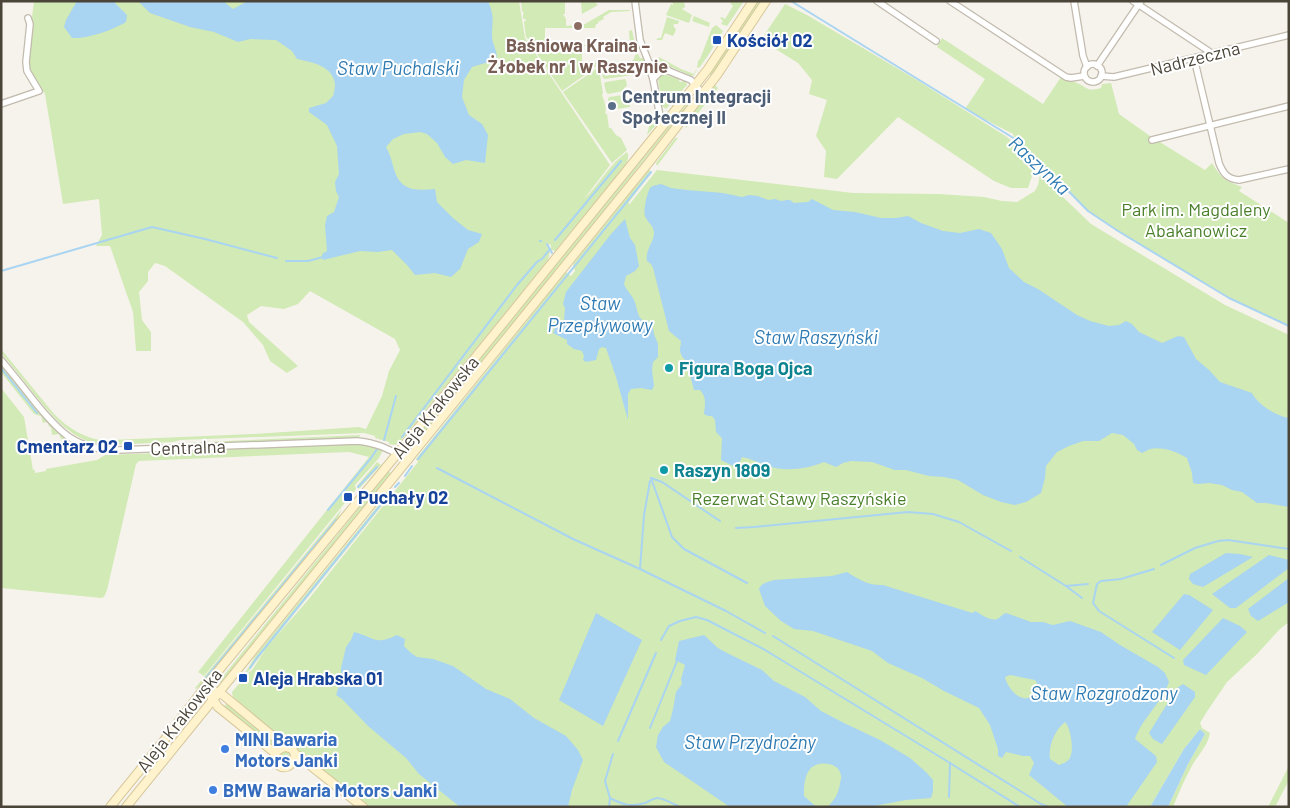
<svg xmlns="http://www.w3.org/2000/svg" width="1290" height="808" font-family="Barlow,sans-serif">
	<rect width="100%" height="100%" fill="#f6f3ec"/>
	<g fill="#d2eab5" fill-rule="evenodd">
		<path d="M34,1H519L525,38L610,165L584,199C599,185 609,164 627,152C630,158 627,162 624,167L555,251L551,250V245L549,244L547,246L550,252L548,260L399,443L395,445L389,444V442L375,438V436L364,433L180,440L173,442L108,445L109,441H111V440L253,434L359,427L366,429L382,396L389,371L400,350L395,339L310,291L298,304L284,309L261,306L247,315L249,322L298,366L287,373L270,361L263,345L243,322L165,266L155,263L148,272V281L139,292L142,320L151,332V351H136L133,312L110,246H96L102,235L99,199L63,204L45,94L26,66Z"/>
		<polygon points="521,1 565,1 565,14 563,14 566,19 566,26 585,24 609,10 630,10 630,11 611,12 603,17 604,19 598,22 598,24 596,24 595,28 545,28 545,45 591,45 592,48 597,48 599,47 599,44 613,45 613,42 617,42 619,50 617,50 617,46 601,46 601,50 589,51 589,46 582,46 582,62 597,62 595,68 593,65 588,69 589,72 562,91 531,45 529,40 526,37 524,22 526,20 526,19 523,19 523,14 524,13 522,11"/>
		<polygon points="581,1 594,1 598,5 582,14"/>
		<polygon points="668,1 684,1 685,7 682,9 692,15 689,23 666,15 671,4 673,5 673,3"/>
		<polygon points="734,1 744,1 727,26 721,24 723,21 720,18 722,17 725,19 733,6 730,3 731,2 733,2"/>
		<polygon points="758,1 762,1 712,76 709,74"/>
		<polygon points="785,4 807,15 917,80 1007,137 1017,146 1035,167 1028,188 1011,188 994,181 898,117 837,179 824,177 826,151 816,136 827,100 809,94 812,80 798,63 761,40"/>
		<polygon points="694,16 710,23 709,27 692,21"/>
		<polygon points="667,17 679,21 678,24 675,24 673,25 676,30 673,36 665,33 662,40 656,40 658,38 661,38"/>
		<path d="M716,25L723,31L719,38H717C715,47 706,58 700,67L697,68L698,61L700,59L712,28Z"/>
		<polygon points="632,30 636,49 633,51 620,51 618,40 621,40 622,48 630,47 629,31"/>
		<path d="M942,38L1043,104L1061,77C1067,81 1072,81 1077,83C1089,88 1086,92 1101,88L1102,84L1111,83L1119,114L1150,136L1205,170L1212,163C1222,179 1224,180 1242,187L1239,191L1289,223V326L1231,299L1118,231L1088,211L1036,158L1015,139L1013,134L965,109L985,79L937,47Z"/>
		<path d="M638,54L640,58H643L648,71L640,72L639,74L605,79L603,78L600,63L631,62L634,59L635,55ZM638,61L639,70L605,76L604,67Z"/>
		<polygon points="659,57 681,69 694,74 696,70 697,70 694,75 692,76 657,61"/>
		<polygon points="596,69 599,69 603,93 602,95 603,98 604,100 606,109 605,113 607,114 609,128 611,128 616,135 621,138 627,150 612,163 563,92"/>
		<polygon points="664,74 679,79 679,81 681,82 683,81 686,82 687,85 666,109 662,106 658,79 661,75"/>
		<polygon points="625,79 626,80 627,86 625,87 623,91 608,94 606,92 604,83 606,82"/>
		<polygon points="714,84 718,88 686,128 685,125"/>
		<polygon points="623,95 626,97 630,98 630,107 611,110 609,109 608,99 609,97"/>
		<path d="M692,98V100C599,217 505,333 411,449L408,450L409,446Z"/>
		<polygon points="652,115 656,115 658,123 647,135"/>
		<polygon points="675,138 678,138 657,166 656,163"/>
		<path d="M649,170L652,172L629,202V205L657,170L853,193L939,194L984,197L1002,201L1017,202L1035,191L1038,185L1040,175L1091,224L1225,305L1289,335V622L1280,629L1256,655L1227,682L1206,713L1200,723L1202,728L1210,733C1208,745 1199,754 1193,764C1185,778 1179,792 1173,807H1168L1188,764L1205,734L1200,729L1184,749L1150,807H368L260,722L233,698L232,692L248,673L252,670L266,649L249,671L245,673L256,655L389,492L390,494L389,497L273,640L308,600L418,462L416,459L566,272L571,276L575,271L573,264Z"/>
		<path d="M1,349L54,414C69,429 84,438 105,441V445C73,442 54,418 35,395C24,381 13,367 1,353Z"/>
		<polygon points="1,364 56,431 79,446 80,448 79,451 77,451 76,446 66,447 65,439 61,439 59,434 52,435 51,427 49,427 48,423 46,422 43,423 41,416 34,414 1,372"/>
		<polygon points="1,388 24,417 33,470 35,470 35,473 46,471 46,469 97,460 105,455 187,452 188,450 358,444 376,447 383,450 379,458 355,485 356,489 350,497 348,495 347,497 348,499 204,676 198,672 369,457 349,452 139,461 136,464 107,590 104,597 101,598 1,588"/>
		<polygon points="360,435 359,438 173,445 181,443"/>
		<polygon points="377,462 381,465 359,489 357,486"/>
		<polygon points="389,471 391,474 223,680 222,682 220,682 220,680"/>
		<polygon points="342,509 337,520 201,685 196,689 195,688"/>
		<polygon points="227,703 281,744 275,750 223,708"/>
		<circle cx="285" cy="757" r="6"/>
		<polygon points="1289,766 1289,780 1275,807 1268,807"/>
	</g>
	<g fill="#a9d4f2" fill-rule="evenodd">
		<path d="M77,1H113L127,15L126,22C113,30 87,39 72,38L64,27L66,20Z"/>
		<path d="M138,1H223L233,9L248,1H488C495,17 492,21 492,36C492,46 501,54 494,63H485L472,67L464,80L462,97L469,115L482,124L488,135L485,163L466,160L453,164L445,157L437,143L427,134L420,132L404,134L393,139L386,147C391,156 391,160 394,169C400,191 416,191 435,189L437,202L453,218L468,230L482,234L479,242L468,249L460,269L451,277L435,273L415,275L407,265L392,250L378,252L360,251L323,260L322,254L327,251L325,225L327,216L334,212L339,197L336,191L335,182L339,174L337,146L327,125L309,112V108L326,103L333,96C334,93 335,88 335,84C333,66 312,62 297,59L292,51L276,40L250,39L238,42L214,32L190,27L150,13Z"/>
		<path d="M661,184L671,188L687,190L723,193L742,197L749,195L758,196L768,200L775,199L781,201L787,200H790L794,203L808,202L812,199L833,210L855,212L881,218H896L908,216L921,223L943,231L960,233L979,229L991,233L1002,249L1009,268L1024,282L1038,289L1077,315L1090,321L1109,326L1119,325L1126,321L1132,324L1139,332L1162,343L1178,336L1184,337L1196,359L1209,370L1220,382L1252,393C1258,405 1276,416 1289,418V507L1266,503H1257L1242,492L1232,490L1222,485L1209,483L1198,484L1193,483L1192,473L1187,458C1178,452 1161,446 1150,449C1147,450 1145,452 1142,453L1137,450L1134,444L1123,435L1112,433L1099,441H1083L1069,446L1057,452L1046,466L1045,478L1041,493L1026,502L1015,505L1001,502L983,495L958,480L944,477L929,476L906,470H895L872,462L851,461L843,463L836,467L824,462C807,469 786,472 768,466C759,463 752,459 742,457L737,468L721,460L722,438L716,432L715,420L712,416H708L704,414C705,404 707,398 700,390H694L689,371C689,359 681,360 680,350C680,347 681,344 681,341L669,331L653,268L651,264L647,261C645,251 653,243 654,234C654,224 647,223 645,216C643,211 647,193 650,188C653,185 657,185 661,184Z"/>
		<path d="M625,219L630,238L635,245L639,266L635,271L626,276L624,284C627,291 630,293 633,298C639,308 635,324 652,321L654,334L658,344V357L653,362L652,370L654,386L652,390L641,388L631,389L628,394V420L616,377L606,348L602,347L599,349L596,360L586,362L583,360L584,356L582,351L574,349L567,344V340L553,333L557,323L564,321L565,308L563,304L566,292L611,234Z"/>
		<polygon points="1226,553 1240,554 1253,557 1203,587 1193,584 1189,579 1190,574"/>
		<polygon points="1269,555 1289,560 1289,568 1236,608 1230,608 1212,594"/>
		<path d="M847,572C858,579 869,586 883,585L969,612L973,613L975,611C981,614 992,623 999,618C1001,616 1003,614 1006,613L1031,622H1043L1053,625L1070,621L1101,632L1120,645L1158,667L1165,673L1169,682C1162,703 1142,718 1135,739L1156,756L1157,762L1126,807H1068L1029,775L1034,763L1030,756H1023L1006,752L1002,758L998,756V749L990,725L979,708L944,691L922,678L888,663L872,651L813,631L794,629L781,621L765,606L759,589C761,583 768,582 774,580L832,576ZM1010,675L1035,680L1037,683L1031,697C1029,698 1025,699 1023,698C1015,697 1006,684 1005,677ZM1065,722C1071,728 1074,750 1070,758C1067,763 1063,763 1059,765L1050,759C1048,746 1055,730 1065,722Z"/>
		<polygon points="1289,578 1289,602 1258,621 1251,616 1248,609"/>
		<polygon points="1184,594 1189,595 1213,610 1180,650 1152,632"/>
		<polygon points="596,613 642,640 603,726 559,700"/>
		<polygon points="1223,618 1240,626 1247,632 1206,675 1184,665 1183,660"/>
		<path d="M354,632C374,637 375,646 397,635L405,639L404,646L411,653L417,657L433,659L453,666L486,689L510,699L534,718L566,736L578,750L583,760L572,790L568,807H460L419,774L406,758L368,726L342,699L336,695L341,680V668L346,647L351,640Z"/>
		<path d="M704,635L718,648L729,654L762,670L774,681L805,697L821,711L844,723L880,740L910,758L926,772L933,780V791L931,798L906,800L869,807H827C835,800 838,794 840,784C840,781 842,778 841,776C840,762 818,760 810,769C804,777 804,787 804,796L814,805L820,807H730L664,762L656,747L658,735L663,727L670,721L673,709L676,692L682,684L681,679L685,665L675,660L679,641Z"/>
		<polygon points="1183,684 1195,692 1195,697 1162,744 1153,739 1149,733 1177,688"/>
		<polygon points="1200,729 1205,734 1188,764 1168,807 1150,807 1184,749"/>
	</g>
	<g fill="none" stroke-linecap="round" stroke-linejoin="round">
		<g stroke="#a9d4f2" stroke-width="2">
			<polyline points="791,1 1015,139 1036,158 1088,211 1118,231 1229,298 1289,326"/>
			<polyline points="555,240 621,161"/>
			<polyline points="540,241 541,241"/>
			<polyline points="547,244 552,253"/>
			<polyline points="286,261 308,261 323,257"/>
			<polyline points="1,271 152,227 205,239 277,258"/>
			<polyline points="1,368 37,413"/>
			<polyline points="402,437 517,285 537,262 542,259 550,249"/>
			<polyline points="384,440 396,396"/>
			<polyline points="418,459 651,172"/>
			<polyline points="437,468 573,539 640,569 726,611 765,633"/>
			<polyline points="405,476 412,466"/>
			<polyline points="651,478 672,537 684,549 747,583"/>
			<polyline points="651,478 662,482 720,521"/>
			<polyline points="358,487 377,467"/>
			<polyline points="395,487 399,483"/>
			<polyline points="328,510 371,458 377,449"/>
			<polyline points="736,528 754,527 908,512 933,514 959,522 1011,551"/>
			<polyline points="1020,557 1066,586 1088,584"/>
			<polyline points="1161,565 1195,548 1218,541 1228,540 1289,549"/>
			<polyline points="640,569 644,515 650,481"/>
			<polyline points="1154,569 1121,579 1101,581 1097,584 1093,603 1099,611 1174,658"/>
			<polyline points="1066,586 1082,598"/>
			<polyline points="773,636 1041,804 1048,807"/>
			<polyline points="661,640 669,626 680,621 696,617 707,620 765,650 950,763"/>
			<polyline points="250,668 256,659 387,497"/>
			<polyline points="205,679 336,520"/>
			<polyline points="650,728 677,661"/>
			<polyline points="618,741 656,653"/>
			<polyline points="949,797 950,763 1020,807"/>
			<path d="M610,798C623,805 631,807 645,803C649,801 652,799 657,798C664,798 673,804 680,807"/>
			<polyline points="609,807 610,798 605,781 613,754"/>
		</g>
		<defs>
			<g id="street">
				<polyline points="635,1 640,40 649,63 649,67 653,79 662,127"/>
				<polyline points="877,1 936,41"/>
				<polyline points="950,1 1066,77 1071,78 1084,76"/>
				<polyline points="1074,1 1083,56 1087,67"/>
				<polyline points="1133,1 1213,54"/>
				<path d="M1194,58L1219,163C1223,173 1227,179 1239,180L1289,169"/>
				<polyline points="649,63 691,80 703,94"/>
				<circle cx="1093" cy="73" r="9"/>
				<polyline points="1097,66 1141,1"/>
				<polyline points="1101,76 1114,77 1289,35"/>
				<polyline points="653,79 660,72 668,70"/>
				<polyline points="1,104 39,91 27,71 26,62 30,24 28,18"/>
				<polyline points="1152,140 1289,106"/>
				<path d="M1,360C13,374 24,388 35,402C60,433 76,450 118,450L357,441C379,443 390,450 409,460"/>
			</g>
			<g id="secondary">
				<polyline points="205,687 223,695 286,747 292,749 295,754 310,763 311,766 363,807"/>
				<polyline points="205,687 218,707 275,753"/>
				<path d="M286,747C277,748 270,757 278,765C287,772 295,762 295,754"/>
				<polyline points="110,807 170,733 205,687 397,454 662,127 708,69 753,1"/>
				<polyline points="126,807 650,161 717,75 766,1"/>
			</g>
		</defs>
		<use href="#street" stroke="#c2bbae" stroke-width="8"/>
		<use href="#secondary" stroke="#d6c79b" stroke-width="10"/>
		<use href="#street" stroke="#fff" stroke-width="5.5"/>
		<use href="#secondary" stroke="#fff3cd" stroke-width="8"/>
	</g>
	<circle fill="#8d6e63" stroke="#fff" stroke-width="2" cx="578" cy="26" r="5"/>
	<g fill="#1a4fb4" stroke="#fff" stroke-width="2">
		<rect x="712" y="35" width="10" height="10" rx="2.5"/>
		<rect x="123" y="441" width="10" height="10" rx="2.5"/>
		<rect x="343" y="492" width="10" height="10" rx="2.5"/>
		<rect x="238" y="673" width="10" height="10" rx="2.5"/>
	</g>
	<circle fill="#5c6f8a" stroke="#fff" stroke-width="2" cx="612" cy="106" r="5"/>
	<g fill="#0f9aa8" stroke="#fff" stroke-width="2">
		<circle cx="669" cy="368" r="5"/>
		<circle cx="664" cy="470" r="5"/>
	</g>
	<g fill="#3f7fe0" stroke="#fff" stroke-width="2">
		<circle cx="225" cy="749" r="5"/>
		<circle cx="213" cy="790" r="5"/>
	</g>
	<g text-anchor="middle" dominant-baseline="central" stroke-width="4" stroke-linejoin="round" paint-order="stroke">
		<g font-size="18" font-weight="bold" fill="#164399" stroke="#fff" text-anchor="start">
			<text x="727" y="40">Kościół 02</text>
			<text x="118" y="446" text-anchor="end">Cmentarz 02</text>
			<text x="358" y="497">Puchały 02</text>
			<text x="253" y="678">Aleja Hrabska 01</text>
		</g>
		<g font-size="18" font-weight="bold" fill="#785e54" stroke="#fff">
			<text x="578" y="45">Baśniowa Kraina –<tspan x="578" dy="21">Żłobek nr 1 w Raszynie</tspan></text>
		</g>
		<g font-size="18" fill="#4b4439" stroke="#fff">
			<text transform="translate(1195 58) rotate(-14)">Nadrzeczna</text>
			<text transform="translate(435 407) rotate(-51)">Aleja Krakowska</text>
			<text transform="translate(188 447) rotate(-2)">Centralna</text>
			<text transform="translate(179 720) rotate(-52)">Aleja Krakowska</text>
		</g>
		<g font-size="18" font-weight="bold" fill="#4e5e75" stroke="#fff" text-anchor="start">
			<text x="622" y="96">Centrum Integracji<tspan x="622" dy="21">Społecznej II</tspan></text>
		</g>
		<g font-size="18" fill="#4a7f2a" stroke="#fff">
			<text x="1196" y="209">Park im. Magdaleny<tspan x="1196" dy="21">Abakanowicz</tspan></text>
			<text x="799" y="498">Rezerwat Stawy Raszyńskie</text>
		</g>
		<g font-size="18" font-weight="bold" fill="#0d838f" stroke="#fff" text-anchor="start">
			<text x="679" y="368">Figura Boga Ojca</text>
			<text x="674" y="470">Raszyn 1809</text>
		</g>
		<g font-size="18" font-weight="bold" fill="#366cbe" stroke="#fff" text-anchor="start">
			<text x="235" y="739">MINI Bawaria<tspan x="235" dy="21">Motors Janki</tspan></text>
			<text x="223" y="790">BMW Bawaria Motors Janki</text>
		</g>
		<g font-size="19" font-style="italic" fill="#2e7ab2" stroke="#fff">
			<text x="398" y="67">Staw Puchalski</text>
			<text transform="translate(1040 165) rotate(43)">Raszynka</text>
			<text x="600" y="302">Staw<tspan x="600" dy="22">Przepływowy</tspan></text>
			<text x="816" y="336">Staw Raszyński</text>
			<text x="1104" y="692">Staw Rozgrodzony</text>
			<text x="750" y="741">Staw Przydrożny</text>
		</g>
	</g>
	<rect width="1290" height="808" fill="none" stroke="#4b4439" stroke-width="5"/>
</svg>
